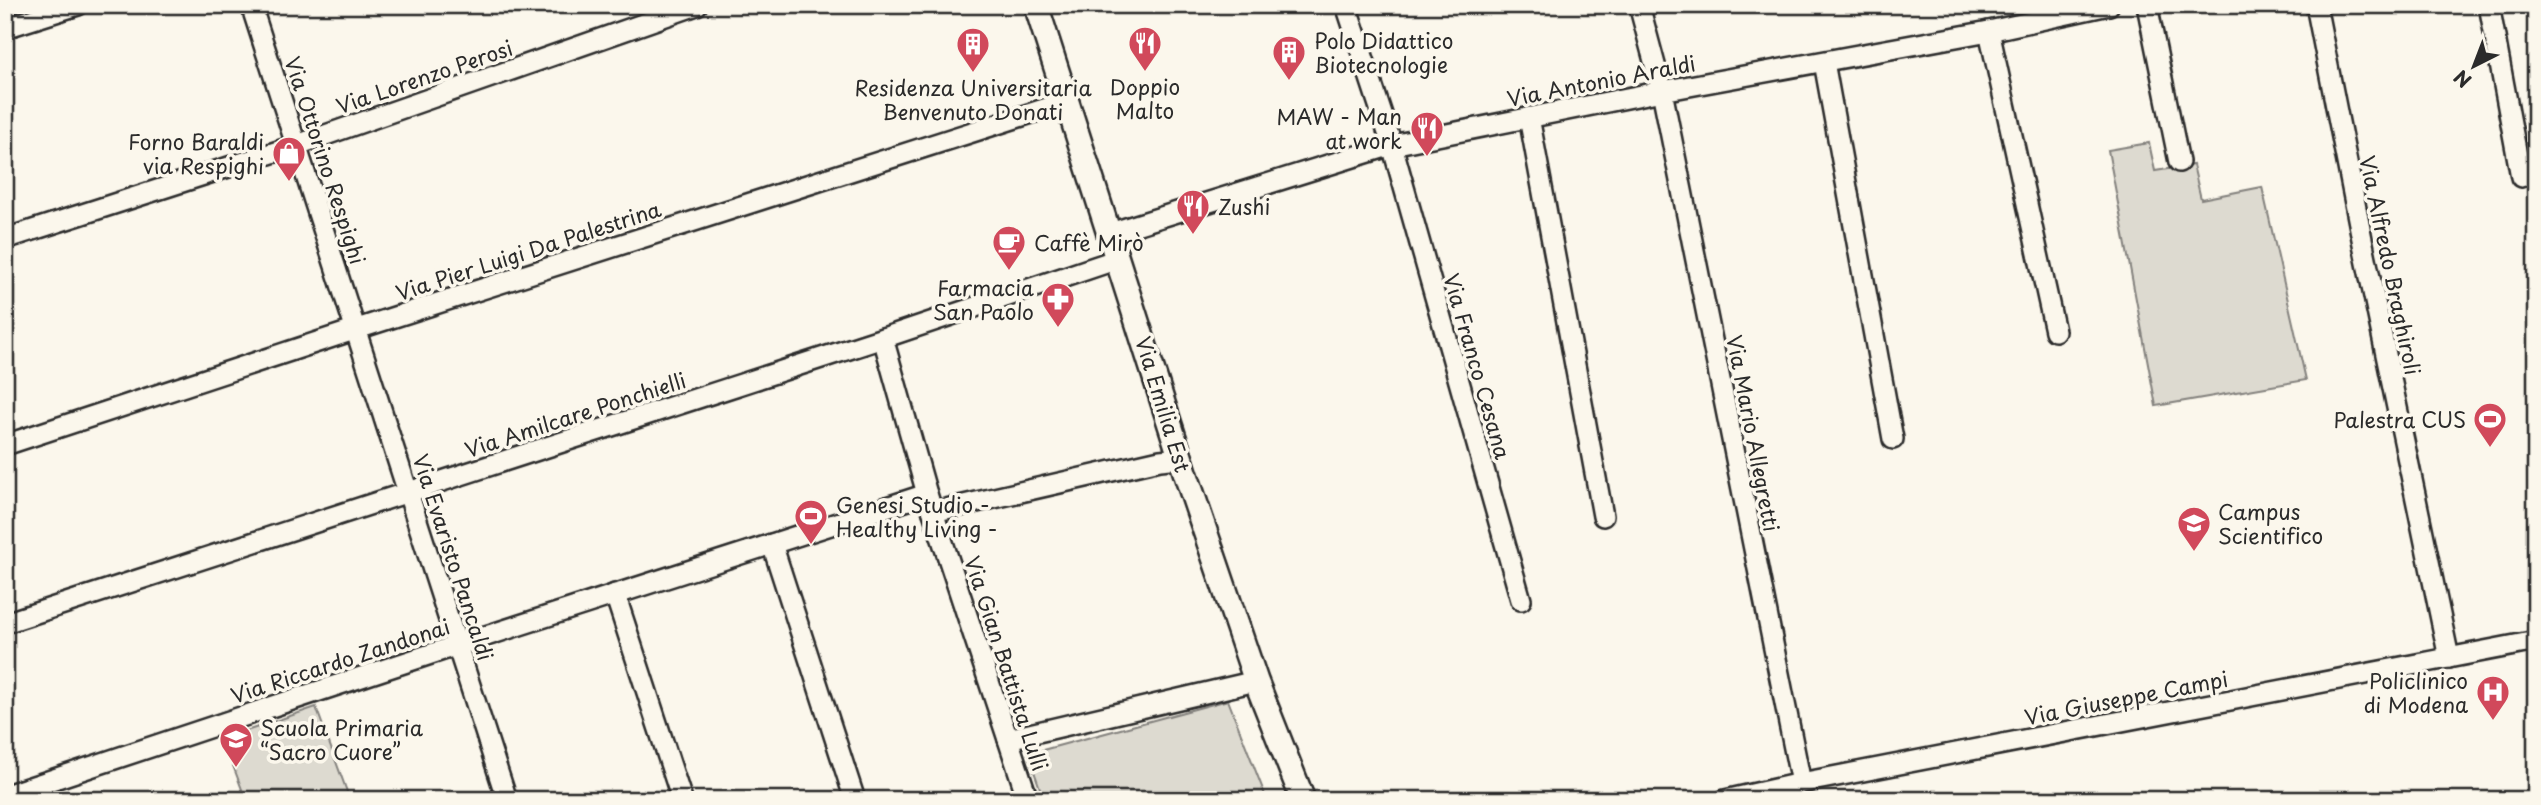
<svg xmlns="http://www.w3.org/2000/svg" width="2541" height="805" font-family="'Playpen Sans',sans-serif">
	<rect width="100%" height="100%" fill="#fbf7ec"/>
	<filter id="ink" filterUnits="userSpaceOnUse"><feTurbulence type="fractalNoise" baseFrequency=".0143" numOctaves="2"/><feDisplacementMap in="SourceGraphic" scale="14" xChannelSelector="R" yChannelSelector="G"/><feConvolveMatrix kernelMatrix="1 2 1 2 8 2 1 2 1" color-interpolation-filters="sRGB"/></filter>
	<g filter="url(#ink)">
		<g fill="#dddad0" stroke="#84827e" stroke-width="2">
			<polygon points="2149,143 2155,171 2193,165 2201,199 2262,187 2306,380 2156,406 2108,150"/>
			<polygon points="1228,700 1267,800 1044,800 1028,754"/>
			<polygon points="316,707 350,800 246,800 223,739"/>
		</g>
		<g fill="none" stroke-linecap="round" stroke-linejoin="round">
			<defs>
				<g id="minor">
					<polyline points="251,5 507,800"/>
					<polyline points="1346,5 1392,145 1521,600"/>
					<polyline points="1639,5 1662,91 1801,783"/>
					<polyline points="2147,5 2179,162"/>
					<polyline points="2316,5 2362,239 2449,658"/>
					<polyline points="2489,5 2521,177"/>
					<polyline points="5,28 78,5"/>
					<polyline points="1989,31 2055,331"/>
					<polyline points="1824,62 1893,439"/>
					<polyline points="1529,117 1603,516"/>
					<polyline points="1110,233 1392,145 1662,91 1989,31 2109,5"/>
					<polyline points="5,239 297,145 697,5"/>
					<polyline points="883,338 927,494 1028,800"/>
					<polyline points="5,445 357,329 1066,102"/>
					<polyline points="933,512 1160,460 1181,458"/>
					<polyline points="772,544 855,800"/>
					<polyline points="615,594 682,800"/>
					<polyline points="5,623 883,338 1118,259"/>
					<polyline points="1008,739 1256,681"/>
					<polyline points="9,794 458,645 927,494"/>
					<polyline points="1725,800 1801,783 2536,641"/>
				</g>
				<polyline id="major" points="1036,5 1186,475 1256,681 1303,800"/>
			</defs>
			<use href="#minor" stroke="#2b2b2b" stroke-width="24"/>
			<use href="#major" stroke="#2b2b2b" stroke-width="28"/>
			<use href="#minor" stroke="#fbf7ec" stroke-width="19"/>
			<use href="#major" stroke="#fbf7ec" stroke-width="23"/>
		</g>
	</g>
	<defs>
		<symbol id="restaurant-pin" viewBox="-11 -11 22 30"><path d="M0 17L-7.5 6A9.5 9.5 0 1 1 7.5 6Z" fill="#d1495b" stroke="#fbf7ec"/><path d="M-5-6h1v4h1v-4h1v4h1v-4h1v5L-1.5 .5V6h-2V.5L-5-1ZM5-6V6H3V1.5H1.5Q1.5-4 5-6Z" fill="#fff"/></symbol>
		<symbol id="building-pin" viewBox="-11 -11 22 30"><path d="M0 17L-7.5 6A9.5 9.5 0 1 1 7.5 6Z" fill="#d1495b" stroke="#fbf7ec"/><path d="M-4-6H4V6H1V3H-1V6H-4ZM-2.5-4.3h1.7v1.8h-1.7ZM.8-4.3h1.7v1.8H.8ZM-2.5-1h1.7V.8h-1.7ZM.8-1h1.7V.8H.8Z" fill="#fff"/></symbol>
		<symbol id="shop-pin" viewBox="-11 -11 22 30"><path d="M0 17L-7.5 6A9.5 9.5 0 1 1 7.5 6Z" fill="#d1495b" stroke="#fbf7ec"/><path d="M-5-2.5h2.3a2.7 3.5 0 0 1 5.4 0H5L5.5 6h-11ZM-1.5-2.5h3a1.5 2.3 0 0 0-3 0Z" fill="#fff"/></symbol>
		<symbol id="cafe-pin" viewBox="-11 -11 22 30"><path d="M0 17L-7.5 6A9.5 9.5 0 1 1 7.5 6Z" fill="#d1495b" stroke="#fbf7ec"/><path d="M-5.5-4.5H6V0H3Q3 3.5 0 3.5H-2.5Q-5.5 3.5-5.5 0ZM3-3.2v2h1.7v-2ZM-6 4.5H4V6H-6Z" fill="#fff"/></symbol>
		<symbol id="pharmacy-pin" viewBox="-11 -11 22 30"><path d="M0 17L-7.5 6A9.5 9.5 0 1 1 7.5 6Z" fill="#d1495b" stroke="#fbf7ec"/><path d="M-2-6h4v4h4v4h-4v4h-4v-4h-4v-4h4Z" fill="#fff"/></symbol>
		<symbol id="stadium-pin" viewBox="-11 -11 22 30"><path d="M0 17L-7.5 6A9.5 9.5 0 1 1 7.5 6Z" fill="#d1495b" stroke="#fbf7ec"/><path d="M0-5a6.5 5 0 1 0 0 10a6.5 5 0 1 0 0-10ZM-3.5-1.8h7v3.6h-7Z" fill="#fff"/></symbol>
		<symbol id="university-pin" viewBox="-11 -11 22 30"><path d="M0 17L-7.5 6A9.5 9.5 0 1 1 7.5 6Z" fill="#d1495b" stroke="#fbf7ec"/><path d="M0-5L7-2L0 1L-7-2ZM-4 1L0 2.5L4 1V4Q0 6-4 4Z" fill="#fff"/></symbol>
		<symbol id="hospital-pin" viewBox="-11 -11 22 30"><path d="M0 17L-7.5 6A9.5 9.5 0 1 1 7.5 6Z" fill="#d1495b" stroke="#fbf7ec"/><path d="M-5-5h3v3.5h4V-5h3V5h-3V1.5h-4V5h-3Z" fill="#fff"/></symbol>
		<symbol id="school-pin" viewBox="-11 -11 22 30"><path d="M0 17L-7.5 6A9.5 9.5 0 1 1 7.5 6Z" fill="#d1495b" stroke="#fbf7ec"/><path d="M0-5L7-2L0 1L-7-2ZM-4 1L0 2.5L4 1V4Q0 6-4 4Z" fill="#fff"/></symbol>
	</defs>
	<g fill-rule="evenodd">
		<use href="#restaurant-pin" x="1126" y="24" width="38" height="52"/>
		<use href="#building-pin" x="954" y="25" width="38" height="52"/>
		<use href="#building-pin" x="1270" y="33" width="38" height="52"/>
		<use href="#restaurant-pin" x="1408" y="109" width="38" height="52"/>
		<use href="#shop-pin" x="270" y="134" width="38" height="52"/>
		<use href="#restaurant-pin" x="1174" y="187" width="38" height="52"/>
		<use href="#cafe-pin" x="990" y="223" width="38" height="52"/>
		<use href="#pharmacy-pin" x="1039" y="280" width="38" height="52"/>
		<use href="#stadium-pin" x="2471" y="400" width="38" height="52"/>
		<use href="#stadium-pin" x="792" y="497" width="38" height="52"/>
		<use href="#university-pin" x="2175" y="504" width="38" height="52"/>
		<use href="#hospital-pin" x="2474" y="673" width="38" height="52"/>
		<use href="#school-pin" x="217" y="720" width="38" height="52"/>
	</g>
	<g text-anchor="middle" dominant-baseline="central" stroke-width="7" stroke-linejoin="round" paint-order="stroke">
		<g font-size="21" fill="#2b2b2b" stroke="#fbf7ec" text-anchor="start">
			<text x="1314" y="40">Polo Didattico<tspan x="1314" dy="24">Biotecnologie</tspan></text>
			<text x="1145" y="86" text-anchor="middle">Doppio<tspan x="1145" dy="24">Malto</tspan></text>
			<text x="973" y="87" text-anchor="middle">Residenza Universitaria<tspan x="973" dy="24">Benvenuto Donati</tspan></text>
			<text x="1402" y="116" text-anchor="end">MAW - Man<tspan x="1402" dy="24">at work</tspan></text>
			<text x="264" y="141" text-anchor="end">Forno Baraldi<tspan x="264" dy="24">via Respighi</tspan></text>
			<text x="1218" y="206">Zushi</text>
			<text x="1034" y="242">Caffè Mirò</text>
			<text x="1034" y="287" text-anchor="end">Farmacia<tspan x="1034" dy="24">San Paolo</tspan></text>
			<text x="2466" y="419" text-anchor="end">Palestra CUS</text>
			<text x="836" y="504">Genesi Studio -<tspan x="836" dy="24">Healthy Living -</tspan></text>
			<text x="2218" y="511">Campus<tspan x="2218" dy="24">Scientifico</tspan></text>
			<text x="2468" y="680" text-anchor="end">Policlinico<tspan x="2468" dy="24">di Modena</tspan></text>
			<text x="260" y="727">Scuola Primaria<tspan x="260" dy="24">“Sacro Cuore”</tspan></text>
		</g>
		<g font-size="21" fill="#2b2b2b" stroke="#fbf7ec">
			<text transform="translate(424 76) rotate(-19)">Via Lorenzo Perosi</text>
			<text transform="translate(1601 80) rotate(-11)">Via Antonio Araldi</text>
			<text transform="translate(326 160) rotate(72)">Via Ottorino Respighi</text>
			<text transform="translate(528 250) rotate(-18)">Via Pier Luigi Da Palestrina</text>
			<text transform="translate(2391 265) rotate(78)">Via Alfredo Braghiroli</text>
			<text transform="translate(1478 366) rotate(74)">Via Franco Cesana</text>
			<text transform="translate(1164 404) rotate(73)">Via Emilia Est</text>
			<text transform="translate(575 414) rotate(-18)">Via Amilcare Ponchielli</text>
			<text transform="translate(1754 433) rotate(79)">Via Mario Allegretti</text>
			<text transform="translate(454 557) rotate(72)">Via Evaristo Pancaldi</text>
			<text transform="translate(340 660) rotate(-18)">Via Riccardo Zandonai</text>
			<text transform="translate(1007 663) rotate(72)">Via Gian Battista Lulli</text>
			<text transform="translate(2126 697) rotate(-11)">Via Giuseppe Campi</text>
		</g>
	</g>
	<rect width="2541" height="805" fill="none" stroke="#fbf7ec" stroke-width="28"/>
	<rect x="14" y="14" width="2513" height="777" fill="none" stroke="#2b2b2b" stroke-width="2.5" filter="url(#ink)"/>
	<g transform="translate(2474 66) rotate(222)" stroke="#fbf7ec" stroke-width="5" paint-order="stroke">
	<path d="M0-5L12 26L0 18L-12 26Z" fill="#2b2b2b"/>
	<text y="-10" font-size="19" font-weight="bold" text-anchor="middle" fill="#2b2b2b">N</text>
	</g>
</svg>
